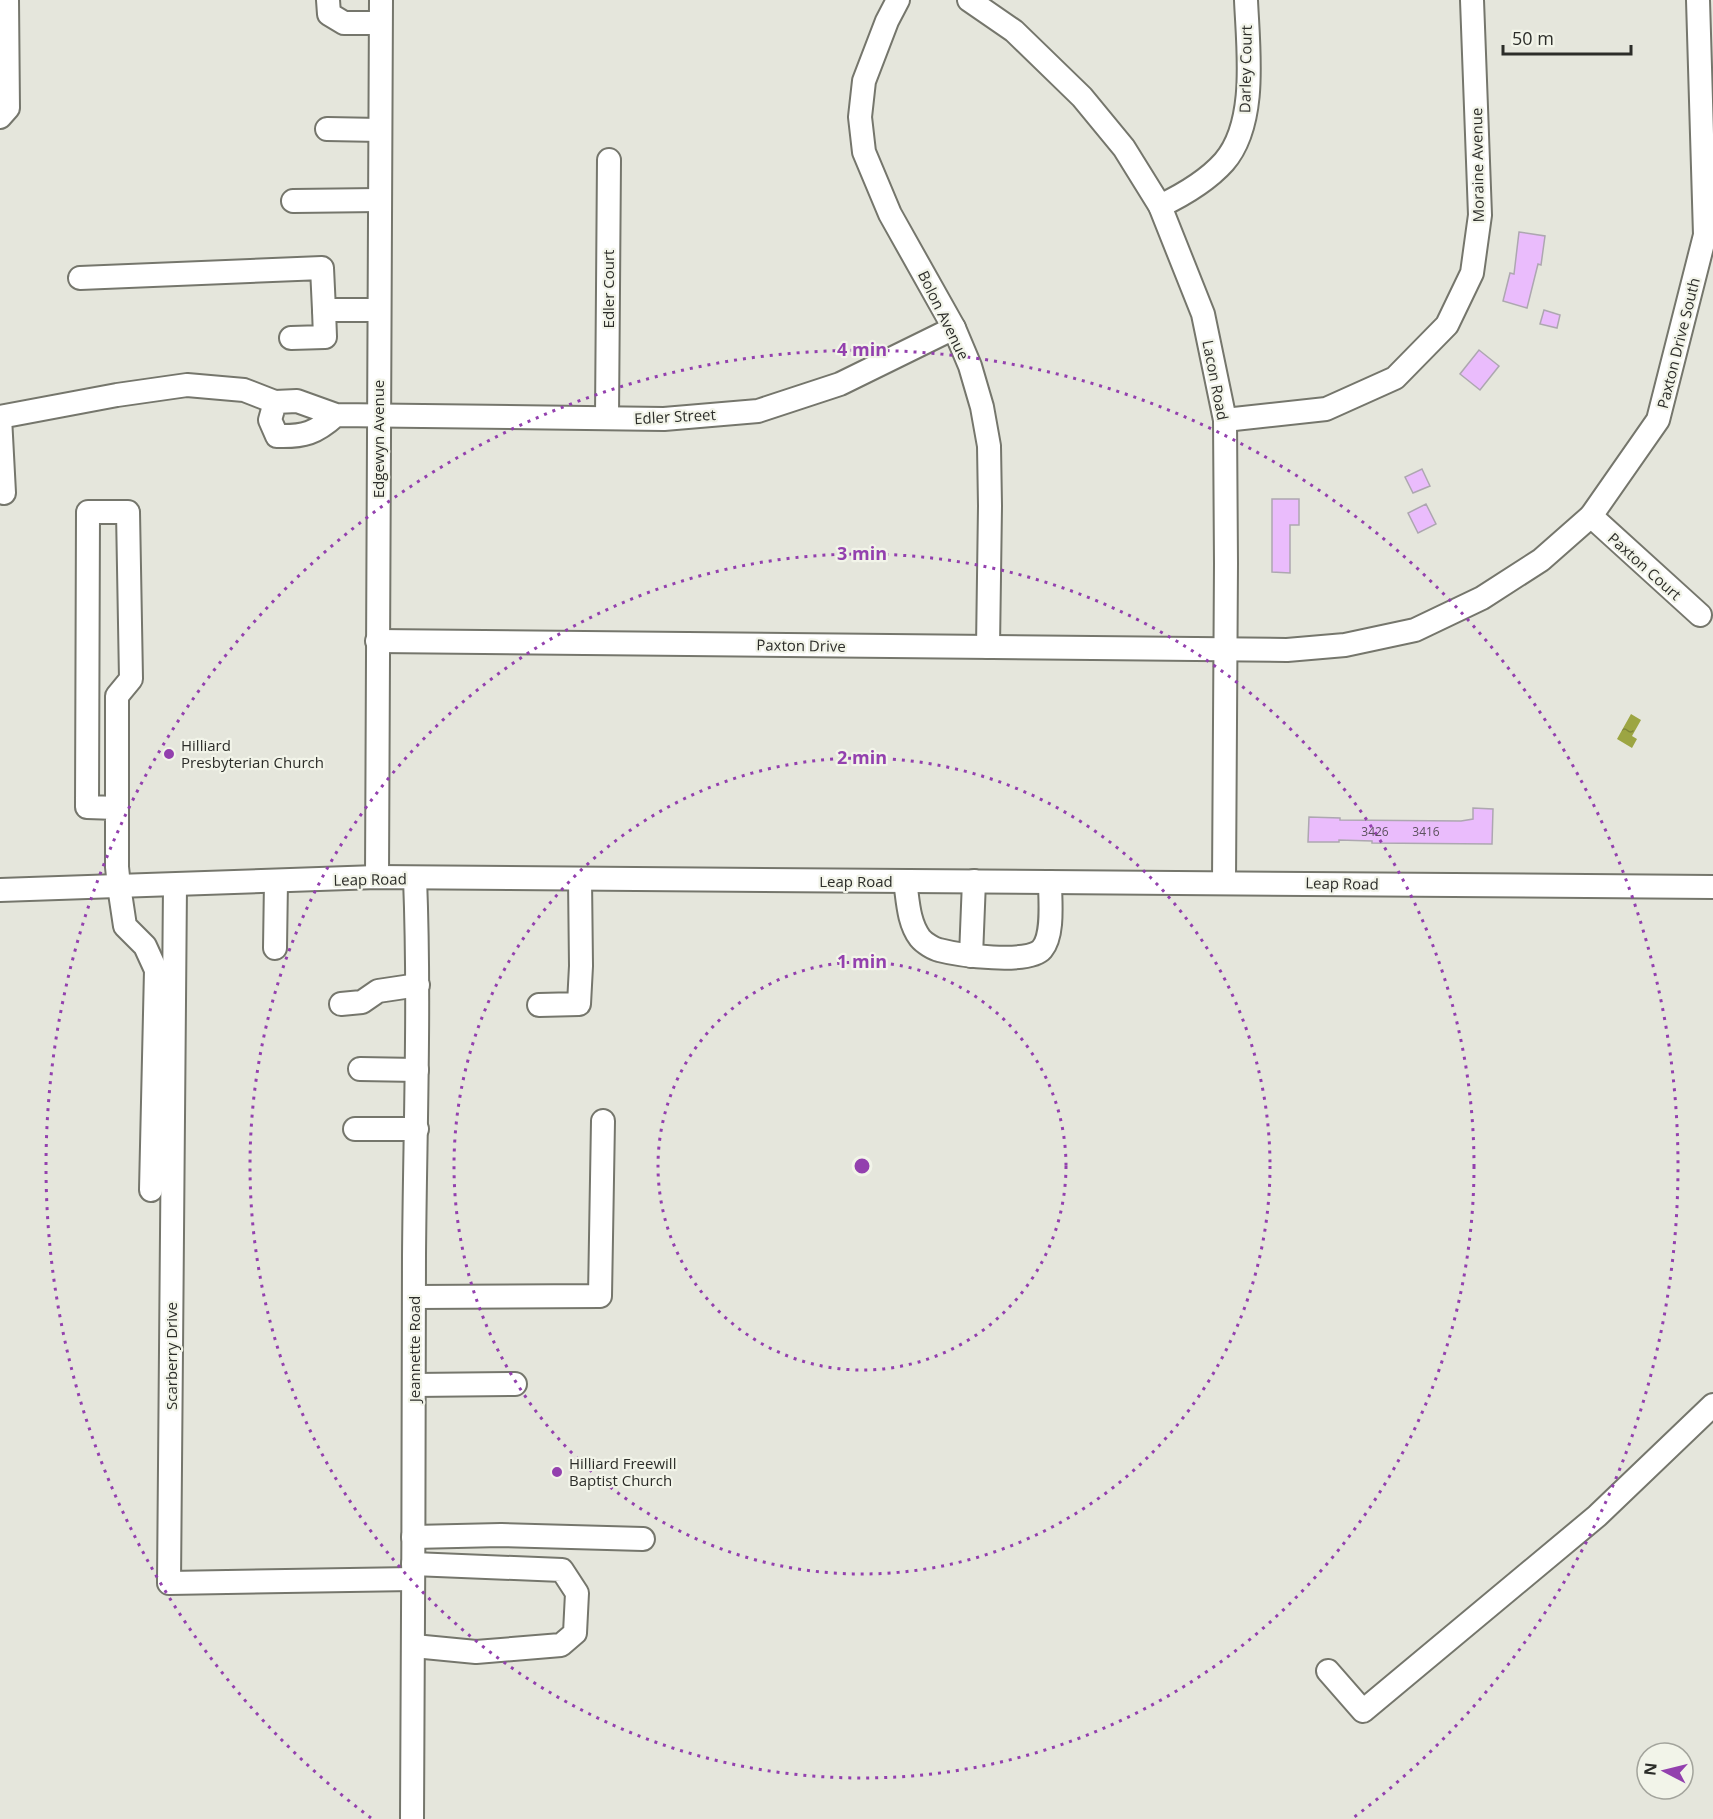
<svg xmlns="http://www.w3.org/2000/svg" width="1713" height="1819" font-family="'Open Sans',sans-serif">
	<defs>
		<pattern id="water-ripples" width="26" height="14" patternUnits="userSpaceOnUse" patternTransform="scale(1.5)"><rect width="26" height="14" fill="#9ca542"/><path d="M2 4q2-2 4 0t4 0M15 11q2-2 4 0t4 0" fill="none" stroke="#7f8737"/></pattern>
	</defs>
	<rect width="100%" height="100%" fill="#e5e6dc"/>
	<polygon fill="url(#water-ripples)" points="1631,714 1641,720 1632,736 1637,739 1632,748 1617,739"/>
	<g fill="#eabcfc" stroke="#ada7b0" stroke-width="1.5">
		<polygon points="1519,232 1545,236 1541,265 1538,264 1527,308 1503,301 1510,273 1514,274"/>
		<polygon points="1544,310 1560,315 1557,328 1540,324"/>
		<polygon points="1479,350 1499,366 1480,390 1460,374"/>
		<polygon points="1422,469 1430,486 1413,493 1405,477"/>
		<polygon points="1272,499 1299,499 1299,525 1290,525 1290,573 1272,572"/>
		<polygon points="1426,504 1436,524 1418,533 1408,513"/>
		<polygon points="1473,808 1493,809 1492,844 1372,843 1372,841 1339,840 1339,842 1308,842 1309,817 1340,818 1340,820 1461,821 1473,819"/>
	</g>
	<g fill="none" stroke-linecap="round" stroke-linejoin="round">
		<defs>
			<g id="minor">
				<polyline points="328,0 329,14 344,23 380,23"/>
				<polyline points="898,0 887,21 864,81 860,117 864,152 890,214 954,328 970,366 982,407 989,446 990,506 988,647"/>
				<polyline points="969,0 1014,31 1082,97 1124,148 1160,206 1203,314 1225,420 1226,563 1224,882"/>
				<polyline points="0,117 8,108 7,0"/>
				<polyline points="327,129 380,130"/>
				<polyline points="293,201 379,200"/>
				<path d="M1160,206C1183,195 1207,181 1224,162C1258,123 1248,48 1246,0"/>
				<polyline points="80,278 322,268 324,310"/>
				<polyline points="291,338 325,337 324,310 379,310"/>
				<path d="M336,415L297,401L275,402L270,420L277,436C304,437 316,433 336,415L664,419L758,411L840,384L954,328"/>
				<polyline points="607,418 609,160"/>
				<polyline points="1225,420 1326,409 1395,378 1447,325 1472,273 1480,215 1472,0"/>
				<polyline points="4,493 0,417 117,395 187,385 244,390 275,402"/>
				<polyline points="1591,516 1700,615"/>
				<polyline points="377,641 1287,650 1345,645 1415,630 1482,598 1541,560 1591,516 1658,420 1705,235 1698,0"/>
				<polyline points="117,808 87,807 88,512 128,512 131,679 117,696 117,867 119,886 125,926 145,946 156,970 151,1190"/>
				<polyline points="377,877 381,0"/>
				<path d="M905,881C908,900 908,922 920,938C924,943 934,949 939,950C958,955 1029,965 1042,949C1054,935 1050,900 1050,882"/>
				<polyline points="175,885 169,1583 413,1579"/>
				<polyline points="0,890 377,877 1713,887"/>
				<polyline points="275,948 276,881"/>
				<polyline points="971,956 974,881"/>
				<polyline points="341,1004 362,1002 378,991 418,985"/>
				<polyline points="539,1005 579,1004 581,966 580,879"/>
				<polyline points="360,1069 417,1070"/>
				<polyline points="355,1129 417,1129"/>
				<polyline points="414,1297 600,1296 603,1121"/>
				<polyline points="414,1385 515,1384"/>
				<polyline points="413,1537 501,1535 643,1539"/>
				<polyline points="413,1564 562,1570 577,1593 575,1633 561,1645 476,1652 414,1646"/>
				<polyline points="1328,1671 1363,1711 1597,1516 1713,1405"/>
				<path d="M412,1819C414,1631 413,1444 414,1256C415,1130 420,1004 415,878"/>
			</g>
		</defs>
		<use href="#minor" stroke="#75766c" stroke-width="26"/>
		<use href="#minor" stroke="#fff" stroke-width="22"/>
	</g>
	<g fill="none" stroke="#9340ae" stroke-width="3" stroke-dasharray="3 6">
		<circle cx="862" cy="1166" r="204"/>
		<circle cx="862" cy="1166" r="408"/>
		<circle cx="862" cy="1166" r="612"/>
		<path d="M371 1818A816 816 0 1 1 1353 1818"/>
	</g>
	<g fill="#9340ae" stroke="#f2f4e9" stroke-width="2">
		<circle cx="169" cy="754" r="6"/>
		<circle cx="557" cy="1472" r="6"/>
	</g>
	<g text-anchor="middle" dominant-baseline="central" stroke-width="4.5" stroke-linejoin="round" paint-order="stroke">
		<g font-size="12" fill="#5c515e">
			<text x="1375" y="831">3426</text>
			<text x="1426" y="831">3416</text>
		</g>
		<g font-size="15" fill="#2c2d29" stroke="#f2f4e9">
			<text transform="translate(1245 69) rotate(-89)">Darley Court</text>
			<text transform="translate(1477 165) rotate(-91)">Moraine Avenue</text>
			<text transform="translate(608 289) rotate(-90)">Edler Court</text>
			<text transform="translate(944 315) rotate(64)">Bolon Avenue</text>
			<text transform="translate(1678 343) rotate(-76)">Paxton Drive South</text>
			<text transform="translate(1216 380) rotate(79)">Lacon Road</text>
			<text transform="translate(675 416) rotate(-3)">Edler Street</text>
			<text transform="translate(378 439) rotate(-90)">Edgewyn Avenue</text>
			<text transform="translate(1645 566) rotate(42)">Paxton Court</text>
			<text transform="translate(801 645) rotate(1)">Paxton Drive</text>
			<text transform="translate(370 879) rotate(-1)">Leap Road</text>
			<text x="856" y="881">Leap Road</text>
			<text transform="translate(1342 883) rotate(1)">Leap Road</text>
			<text transform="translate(414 1349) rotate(-90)">Jeannette Road</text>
			<text transform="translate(171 1356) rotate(-90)">Scarberry Drive</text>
		</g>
		<g font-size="15" fill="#2c2d29" stroke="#f2f4e9" text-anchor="start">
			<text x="181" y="745">Hilliard<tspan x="181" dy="17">Presbyterian Church</tspan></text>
			<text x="569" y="1463">Hilliard Freewill<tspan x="569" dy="17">Baptist Church</tspan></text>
		</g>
	</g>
	<circle cx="862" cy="1166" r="9" fill="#9340ae" stroke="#f2f4e9" stroke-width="3"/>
	<g font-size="18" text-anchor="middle" font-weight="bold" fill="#9340ae" stroke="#f2f4e9" stroke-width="4.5" stroke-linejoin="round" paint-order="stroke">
		<text x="862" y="356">4 min</text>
		<text x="862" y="560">3 min</text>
		<text x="862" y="764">2 min</text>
		<text x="862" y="968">1 min</text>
	</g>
	<g transform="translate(1665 1771) rotate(277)"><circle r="28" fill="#f2f4e9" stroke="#a3a49c" stroke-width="1.5"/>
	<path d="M0-4.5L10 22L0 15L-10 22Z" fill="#9340ae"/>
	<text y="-9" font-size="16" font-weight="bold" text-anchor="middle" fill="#2c2d29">N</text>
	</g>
	<path d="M1503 45v9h128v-9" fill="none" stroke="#2c2d29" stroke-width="3"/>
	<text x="1512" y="45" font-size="18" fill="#2c2d29" stroke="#f2f4e9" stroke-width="4.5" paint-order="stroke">50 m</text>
</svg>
